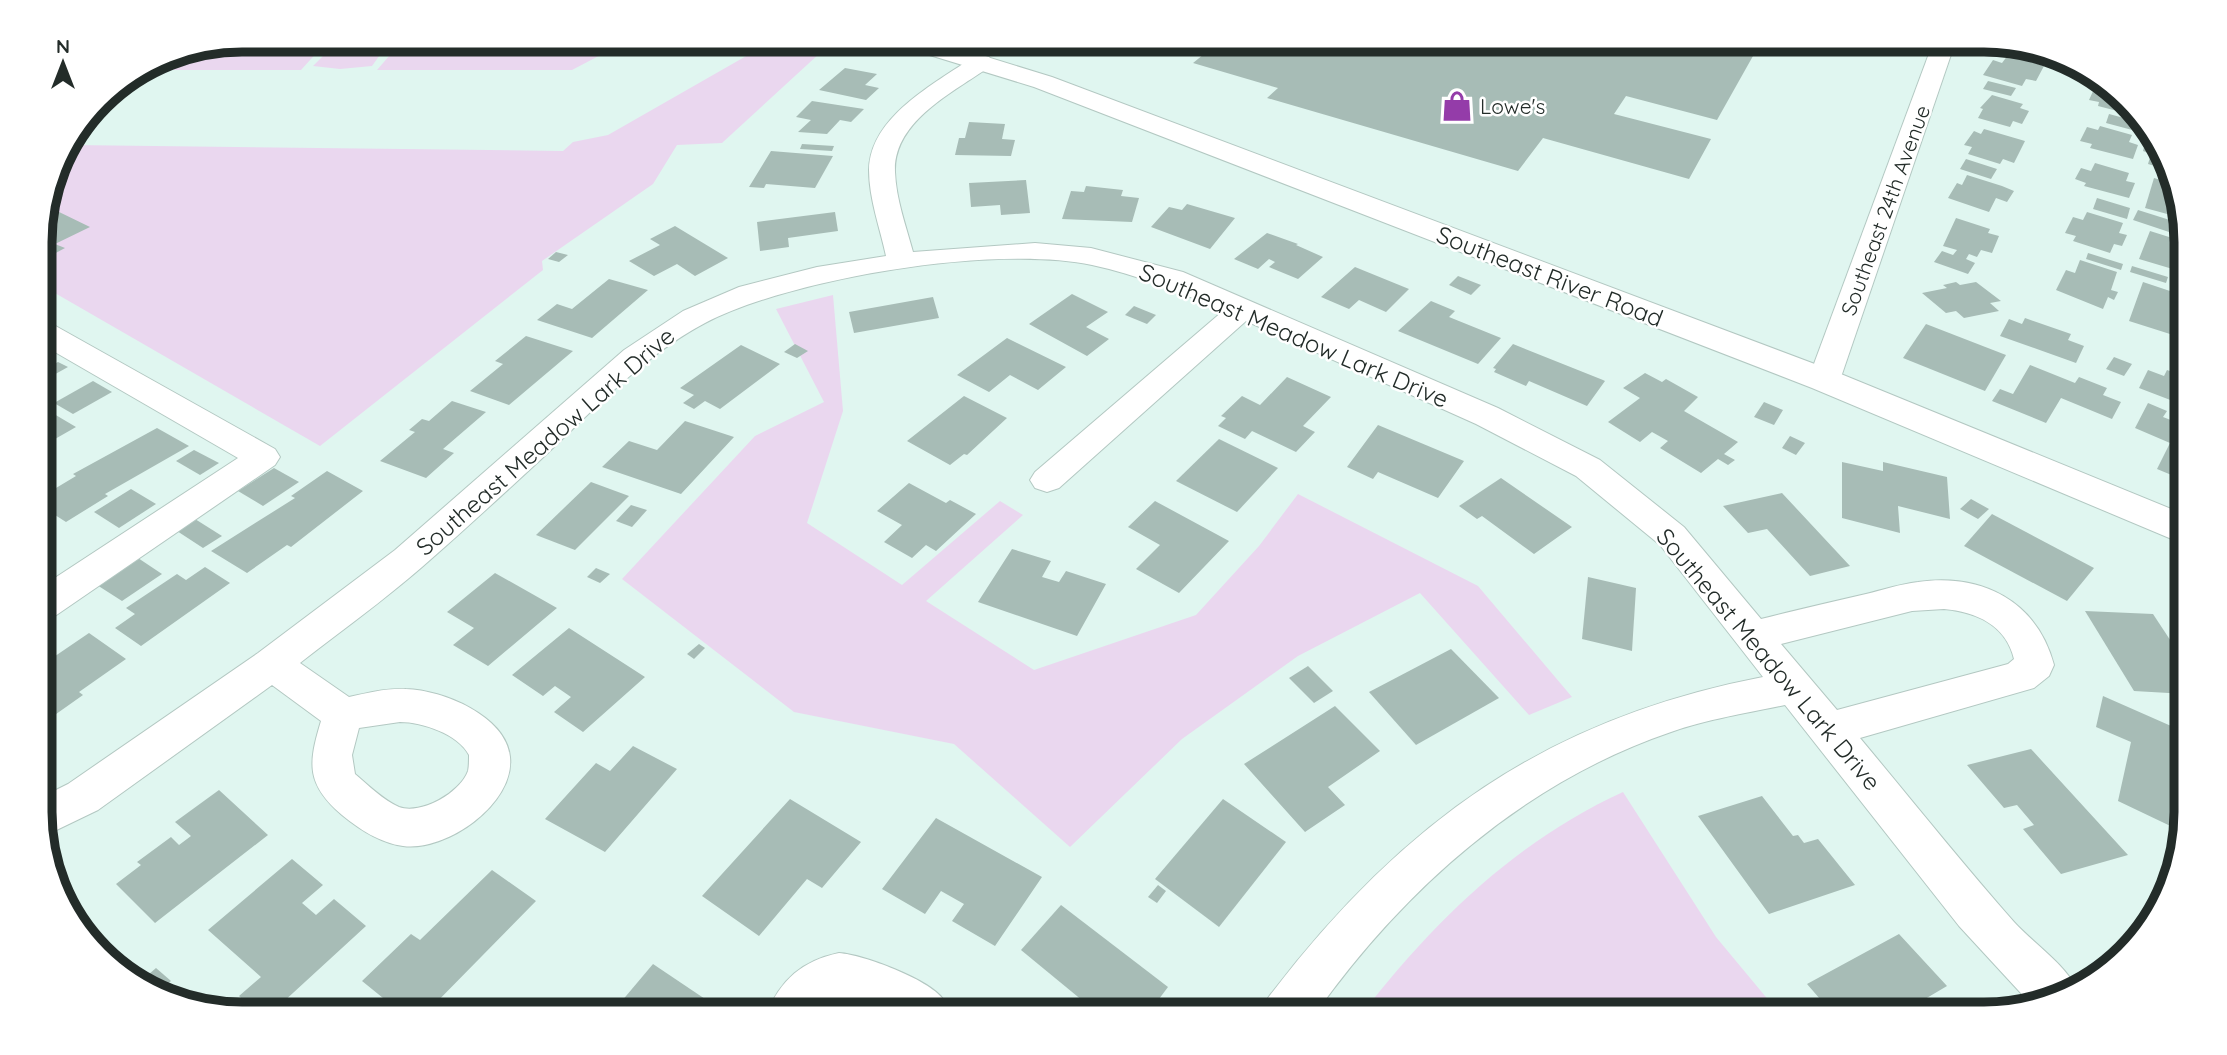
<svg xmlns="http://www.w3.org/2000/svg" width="2227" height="1055" font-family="Quicksand,sans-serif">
	<rect width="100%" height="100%" fill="#e0f6f0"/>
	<g fill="#ead7ef">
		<polygon points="428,40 582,40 612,49 572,70 377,70 396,48 421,48"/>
		<path d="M791,40L832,42L722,143L677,145L653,184L542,261L543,270L320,446L41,285C41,235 43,177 74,136H81L72,145L563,151L573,142L608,135L755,51Z"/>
		<polygon points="295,48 321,48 301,70 144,70 177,53 189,51 289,53"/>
		<polygon points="327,52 382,52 372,66 340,69 313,66"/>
		<polygon points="833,295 843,411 807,523 902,585 1000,501 1023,515 926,601 1034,670 1196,615 1259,546 1298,494 1478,586 1572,697 1529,715 1420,593 1298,656 1182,739 1070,847 954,744 794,712 622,579 755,436 824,402 776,309"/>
		<path d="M1623,792L1716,937L1780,1014H1362C1433,922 1516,841 1623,792Z"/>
	</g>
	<g fill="#a7bcb6">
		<polygon points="243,40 300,40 297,44 285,44 276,53 223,53 232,45 226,43"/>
		<polygon points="351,40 382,40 374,49 343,49"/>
		<polygon points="1195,40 1685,40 1753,56 1717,120 1626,96 1614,114 1711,139 1689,179 1543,138 1518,171 1267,98 1278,88 1193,63 1214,46"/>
		<polygon points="2008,55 2044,66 2036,81 2026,79 2022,86 1983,75 1993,60 2002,63"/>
		<polygon points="845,68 877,74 865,85 879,88 866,100 819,90"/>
		<polygon points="1988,81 2016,88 2011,96 1983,89"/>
		<polygon points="2095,87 2106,90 2131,109 2129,114 2098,106 2099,102 2089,100"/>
		<polygon points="1992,95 2023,104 2020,108 2029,111 2022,124 2013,121 2010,127 1978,118 1983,109 1980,108"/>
		<polygon points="812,101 864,109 851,122 840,120 827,134 798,132 811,120 796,117"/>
		<polygon points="2109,114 2139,122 2136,131 2106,123"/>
		<polygon points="969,122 1005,124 1002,139 1015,140 1011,156 955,155 959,138 965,138"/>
		<polygon points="2100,126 2132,135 2129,142 2138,145 2133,159 2090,148 2092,144 2080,141 2087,127 2098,130"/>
		<polygon points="1984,129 2025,141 2014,163 2003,159 2000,164 1968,154 1972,147 1964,145 1974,131 1981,134"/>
		<polygon points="2142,137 2154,140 2165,169 2148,164 2151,154 2143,151 2145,143 2140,142"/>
		<polygon points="802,144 834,146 832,151 800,149"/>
		<polygon points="771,151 833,156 815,188 766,184 764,188 749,187"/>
		<polygon points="1966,159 1997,169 1991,179 1960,169"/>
		<polygon points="2095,163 2129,173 2126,181 2135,183 2129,198 2084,186 2086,183 2075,179 2081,168 2091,171"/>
		<polygon points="1967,175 2002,186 2014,191 2007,202 1996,198 1989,212 1948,198 1957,183 1962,185"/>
		<polygon points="2154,178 2171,183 2183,213 2182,218 2145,208"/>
		<polygon points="1026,180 1030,213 1001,215 1000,205 971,207 969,183"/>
		<polygon points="1086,186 1123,190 1121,196 1139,198 1132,222 1062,219 1071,191 1084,192"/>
		<polygon points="2097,198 2130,208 2127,219 2093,209"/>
		<polygon points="1187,204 1235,218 1210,249 1151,227 1169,207 1182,210"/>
		<polygon points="55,210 90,227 55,244 65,248 52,255 41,250 41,229 44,215"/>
		<polygon points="2138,210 2173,221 2169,232 2133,220"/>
		<polygon points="835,212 838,231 788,238 789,247 760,251 757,222"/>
		<polygon points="2087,212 2123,223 2119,233 2127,235 2122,246 2114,244 2110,253 2073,241 2076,236 2065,233 2073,217 2083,220"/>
		<polygon points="1956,218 1990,229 1988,233 1999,236 1992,253 1981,250 1977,257 1969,254 1966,259 1975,263 1968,274 1934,262 1942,251 1953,255 1957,250 1943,246"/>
		<polygon points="675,226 728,258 695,276 677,264 654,276 629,261 660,245 650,239"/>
		<polygon points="2150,231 2185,242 2185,269 2177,267 2176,270 2139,259"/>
		<polygon points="1267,233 1298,244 1296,245 1323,257 1298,279 1269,267 1275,262 1269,259 1258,269 1234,259"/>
		<polygon points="556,252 568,255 559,262 548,259"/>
		<polygon points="2088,253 2123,264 2121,270 2086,259"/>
		<polygon points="2080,260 2117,272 2111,290 2118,292 2114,300 2108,297 2103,309 2056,290 2066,270 2075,273"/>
		<polygon points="2132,266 2168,277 2166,283 2130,272"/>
		<polygon points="1355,267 1409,289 1386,312 1359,300 1349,309 1321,297"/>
		<polygon points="1458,276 1481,285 1471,295 1449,285"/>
		<polygon points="609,279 648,290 592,338 537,320 557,304 572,309"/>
		<polygon points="1956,282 1960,285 1976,282 2001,301 1990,303 1999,311 1964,318 1956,311 1946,313 1922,293 1947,288 1943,285"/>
		<polygon points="2143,282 2182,295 2185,322 2174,319 2170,334 2129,321"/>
		<polygon points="1072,294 1108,312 1086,327 1109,339 1087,356 1029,324"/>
		<polygon points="933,297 939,318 854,333 849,312"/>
		<polygon points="1431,301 1455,311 1449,317 1501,338 1478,364 1398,331"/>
		<polygon points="1134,306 1156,315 1147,324 1125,315"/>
		<polygon points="2025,318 2071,334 2068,340 2084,346 2076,363 2000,336 2009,319 2022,324"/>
		<polygon points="1926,324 2006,355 1985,391 1903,358"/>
		<polygon points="526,336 573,351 509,405 470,391 503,364 495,361"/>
		<polygon points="1007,338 1066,367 1038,390 1010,375 989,392 957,375"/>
		<polygon points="795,344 808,351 797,358 784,352"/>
		<polygon points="1513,344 1603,380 1605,381 1587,406 1529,381 1526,386 1494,372 1496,369 1493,368"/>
		<polygon points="741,345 780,364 720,409 705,401 694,409 683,403 694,395 680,388"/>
		<polygon points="2114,357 2132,364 2124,376 2106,369"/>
		<polygon points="58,362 68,367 41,382 41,371"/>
		<polygon points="2030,365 2075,383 2079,377 2107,388 2103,395 2121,402 2112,419 2061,398 2046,423 1992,401 2000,389 2013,394"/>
		<polygon points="2148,370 2164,376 2167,370 2186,377 2186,406 2139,388"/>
		<polygon points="1645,373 1662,382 1666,379 1698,397 1684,411 1738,442 1724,454 1735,460 1728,465 1718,459 1701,473 1660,448 1668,441 1652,432 1640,442 1608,422 1640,398 1623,388"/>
		<polygon points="1287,377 1331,397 1303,426 1315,432 1296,452 1252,431 1245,439 1218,426 1226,418 1221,416 1242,396 1260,405"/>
		<polygon points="93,381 112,392 73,414 54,403"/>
		<polygon points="964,396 1007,418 967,455 964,454 950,465 907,441"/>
		<polygon points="452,401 486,412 443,449 454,453 426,478 380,461 415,432 409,430 422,419 429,421"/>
		<polygon points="1764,402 1783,410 1774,425 1754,417"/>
		<polygon points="2148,403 2167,411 2163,417 2186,426 2186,481 2157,469 2170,443 2135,428"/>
		<polygon points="41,413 48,417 54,414 76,427 41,447"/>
		<polygon points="685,421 734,437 681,494 602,467 629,441 657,450"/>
		<polygon points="1378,425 1464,461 1438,498 1378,472 1373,479 1347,467"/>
		<polygon points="157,428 189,446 105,494 108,496 66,522 41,506 41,497 76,476 73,474"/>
		<polygon points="1790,436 1805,443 1796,455 1782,448"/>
		<polygon points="1219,439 1278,468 1237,512 1176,481"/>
		<polygon points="194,450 219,463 200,475 176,461"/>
		<polygon points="1842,462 1883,471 1883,462 1947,477 1950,519 1898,506 1900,533 1842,518"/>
		<polygon points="274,468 299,482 263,506 238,491"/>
		<polygon points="327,471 363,491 291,547 287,545 247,573 211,551 295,498 291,496"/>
		<polygon points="1501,478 1527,496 1572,527 1534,554 1482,516 1477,519 1459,506"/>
		<polygon points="591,482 629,496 575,550 536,535"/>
		<polygon points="909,483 946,503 950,500 976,514 936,551 926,545 912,558 884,542 902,525 877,511"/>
		<polygon points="131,489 156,504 119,528 94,512"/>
		<polygon points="1782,493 1850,566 1810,576 1767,529 1748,533 1723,506"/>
		<polygon points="1971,499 1989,509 1978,519 1960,509"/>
		<polygon points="1155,501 1229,541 1179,593 1136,569 1160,545 1128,527"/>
		<polygon points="631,505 647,510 632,527 616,521"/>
		<polygon points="1992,514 2094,568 2067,601 1964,546"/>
		<polygon points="195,519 222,536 203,548 177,531"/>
		<polygon points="1012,549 1051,561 1042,577 1059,582 1066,571 1106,584 1077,636 978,602"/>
		<polygon points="138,558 162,574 122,601 97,585"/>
		<polygon points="205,567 230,583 141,646 115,628 135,614 126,608 177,574 186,580"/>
		<polygon points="596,568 610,574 600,583 587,577"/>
		<polygon points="495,573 557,608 488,666 453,645 474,628 447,612"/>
		<polygon points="1588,577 1636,588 1632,651 1582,639"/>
		<polygon points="2085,611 2153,614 2186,664 2186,694 2134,691"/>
		<polygon points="569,628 645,677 583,732 554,712 571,697 555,686 543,696 512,675"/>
		<polygon points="89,633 126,659 79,692 83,695 42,724 42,671 46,668 42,665"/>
		<polygon points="699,644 705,648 694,659 687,654"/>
		<polygon points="1451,649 1499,698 1416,745 1369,692"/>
		<polygon points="1308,666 1333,691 1314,703 1289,678"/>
		<polygon points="2103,696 2187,733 2187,813 2183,832 2118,801 2131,742 2096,727"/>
		<polygon points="1335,706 1380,751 1328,787 1345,805 1305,832 1244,764"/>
		<polygon points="633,746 677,769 605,852 545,819 596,763 610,771"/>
		<polygon points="2031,749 2128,855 2061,874 2023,829 2034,825 2017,805 2004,808 1967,765"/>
		<polygon points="219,790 268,835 155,923 116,884 141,865 137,862 171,837 179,845 191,836 175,822"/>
		<polygon points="1762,796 1793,836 1798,835 1804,843 1818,839 1855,885 1769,914 1698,816"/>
		<polygon points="790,799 861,842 822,888 807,879 759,936 702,896"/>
		<polygon points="1223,799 1286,842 1219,927 1155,879"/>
		<polygon points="936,818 1042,877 995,946 952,921 964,904 941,891 925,914 882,889"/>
		<polygon points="292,859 323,885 302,903 316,915 334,899 366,926 269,1015 259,1015 239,996 261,977 208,930"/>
		<polygon points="492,870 536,901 424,1015 404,1015 362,981 411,934 420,940"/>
		<polygon points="2175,874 2171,890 2159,877"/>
		<polygon points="1158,885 1166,891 1157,903 1148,897"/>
		<polygon points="1061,905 1168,987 1147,1015 1100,1015 1021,950"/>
		<polygon points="1899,934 1947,986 1920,1002 1931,1014 1833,1014 1807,984"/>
		<polygon points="653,964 714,1005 706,1015 610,1015"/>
		<polygon points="156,968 171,981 157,993 141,981"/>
	</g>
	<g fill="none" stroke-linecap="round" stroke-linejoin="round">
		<defs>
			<g id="minor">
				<polygon points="1934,40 1956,40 1840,380 1835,387 1824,390 1813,387 1808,380"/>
				<path d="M981,55L989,57L992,62L989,67C954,92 893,121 895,172C896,199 906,226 913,252L1035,243L1091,248L1183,272L1498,408L1600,460L1684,527L1761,619C1796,610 1831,602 1866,594C1883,590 1900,584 1918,582C1982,573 2037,601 2054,665L2049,676L2034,688L1860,738C1911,799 1961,862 2014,922C2031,941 2066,965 2076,988L2030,1003L1959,926L1785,705C1747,713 1708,719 1671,732C1524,782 1404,889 1315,1014L1261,1015L1268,998C1401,823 1545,719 1763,677L1660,545L1576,476L1476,424L1246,321L1059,488L1047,492L1035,488L1030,480L1035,472L1223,311C1180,292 1138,275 1092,265C996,244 791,278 705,323C642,356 589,415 537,463C499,498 461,533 422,567C383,601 341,631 300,663L349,697C368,693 387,688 406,689C443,690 506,716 510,757C515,804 446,852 403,846C380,843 359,829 342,815C306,784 308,764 321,721L272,685L98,810L42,837V797L68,784L258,653L395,550L624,350L683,311L739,287L817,267L886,256C880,228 869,199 869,170C870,116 935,84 973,57ZM1944,609C1976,612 2006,625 2014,659L2008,664L1837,710L1781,644L1912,611ZM400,722C422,722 458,734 469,755C469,760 469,767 468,771C460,793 421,815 399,807C383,800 368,785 355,774L352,755L359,728Z"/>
				<polygon points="41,322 52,324 275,449 280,457 275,465 55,616 42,620 41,587 238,458 41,344"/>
				<path d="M839,953C864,955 928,979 943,999C945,1003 947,1010 949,1015C928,1015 907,1016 887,1015C862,1013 845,978 818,1015H766C781,979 802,961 839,953Z"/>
			</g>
			<polygon id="major" points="894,40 932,40 1052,77 1836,372 2186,515 2186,545 1812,388 1034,87 897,45"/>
		</defs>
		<use href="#minor" stroke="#b3c8c2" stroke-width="2"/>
		<use href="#major" stroke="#b3c8c2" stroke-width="2"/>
		<use href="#minor" fill="#fff" fill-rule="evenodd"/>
		<use href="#major" fill="#fff" fill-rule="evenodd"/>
	</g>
	<defs>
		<symbol id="shop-bare" viewBox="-9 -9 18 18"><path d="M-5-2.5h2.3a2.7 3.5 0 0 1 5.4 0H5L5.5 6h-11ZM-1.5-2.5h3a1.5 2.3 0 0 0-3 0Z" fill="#943ca9" stroke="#fff" stroke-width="2.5" paint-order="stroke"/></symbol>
	</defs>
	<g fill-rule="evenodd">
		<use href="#shop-bare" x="1435" y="84" width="44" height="44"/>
	</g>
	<g text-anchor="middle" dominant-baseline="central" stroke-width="5" stroke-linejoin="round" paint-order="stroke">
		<g font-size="21" fill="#232c29" stroke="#fff" text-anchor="start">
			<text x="1480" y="106">Lowe's</text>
		</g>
		<g font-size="21" fill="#232c29" stroke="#fff">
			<text transform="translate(1885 210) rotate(-70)">Southeast 24th Avenue</text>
		</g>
		<g font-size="24" fill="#232c29" stroke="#fff">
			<text transform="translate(1550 276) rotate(21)">Southeast River Road</text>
			<text transform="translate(1294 335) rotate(23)">Southeast Meadow Lark Drive</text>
			<text transform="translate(545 441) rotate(-41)">Southeast Meadow Lark Drive</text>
			<text transform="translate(1769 659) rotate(50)">Southeast Meadow Lark Drive</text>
		</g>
	</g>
	<path d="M0 0H2227V1055H0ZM242 52H1984A190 190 0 0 1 2174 242V812A190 190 0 0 1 1984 1002H242A190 190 0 0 1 52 812V242A190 190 0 0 1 242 52Z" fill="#fff" fill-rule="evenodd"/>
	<path fill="none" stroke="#232c29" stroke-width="9" d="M242 52H1984A190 190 0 0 1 2174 242V812A190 190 0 0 1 1984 1002H242A190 190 0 0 1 52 812V242A190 190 0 0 1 242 52Z"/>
	<g transform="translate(63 63)" stroke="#ffffff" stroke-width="5" paint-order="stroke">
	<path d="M0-5L12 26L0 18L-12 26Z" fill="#232c29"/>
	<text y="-10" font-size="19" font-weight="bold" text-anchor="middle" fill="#232c29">N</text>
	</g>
</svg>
